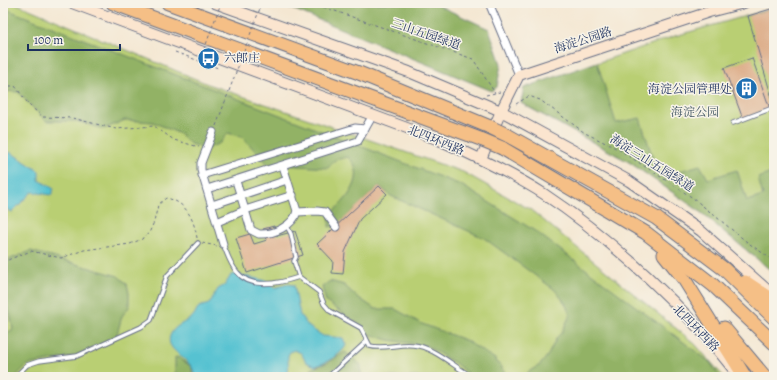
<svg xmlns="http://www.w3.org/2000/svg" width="777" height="380" font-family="Alegreya,'Noto Serif SC',serif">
	<rect width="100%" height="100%" fill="#f7f3e8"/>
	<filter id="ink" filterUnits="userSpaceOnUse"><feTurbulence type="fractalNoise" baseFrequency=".025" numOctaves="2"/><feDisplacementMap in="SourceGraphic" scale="8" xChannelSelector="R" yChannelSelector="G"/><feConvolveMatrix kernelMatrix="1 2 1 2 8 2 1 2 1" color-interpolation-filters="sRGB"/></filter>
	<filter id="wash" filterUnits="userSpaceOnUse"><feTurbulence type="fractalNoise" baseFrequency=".012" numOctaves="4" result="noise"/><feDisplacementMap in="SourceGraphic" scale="16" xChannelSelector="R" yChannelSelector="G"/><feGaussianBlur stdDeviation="0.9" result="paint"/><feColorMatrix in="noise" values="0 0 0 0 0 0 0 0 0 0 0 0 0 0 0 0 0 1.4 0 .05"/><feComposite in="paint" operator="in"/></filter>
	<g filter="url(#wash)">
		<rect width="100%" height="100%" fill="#f4e7d2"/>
		<g fill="#b9cf73" stroke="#6a7f68">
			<polygon points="3,3 15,3 210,85 463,172 531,210 694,343 724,377 3,377"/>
			<polygon points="774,8 774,273 698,210 629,162 521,103 524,88 675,36"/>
		</g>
		<g fill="#92b265" stroke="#567062">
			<polygon points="278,3 433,3 489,29 501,64 497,87 492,91"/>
			<path d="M3,8L461,185L535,231L710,362L720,377H637L630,374L625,377H527L528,372L540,365L548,355L557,337L562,332L570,315L565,303L555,290L484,238L391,196L379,186L339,224L329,227L330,214C346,201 369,176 348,157L335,160L328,168L268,164L242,137L228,133L220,143L207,149L190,144L180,134L153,122L125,120L104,129L76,121H46L18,92L3,91Z"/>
			<polygon points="597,62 616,123 640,118 657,171 666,175 700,165 708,179 737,170 747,201 763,196 758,178 774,172 774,273 698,210 629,162 521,103 524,88"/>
			<polygon points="31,251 118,276 127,284 129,293 129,307 122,316 116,338 77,356 27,365 15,377 8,377 3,374 3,336 13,329 10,314 3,298 3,263 10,259"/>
			<polygon points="330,281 344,285 356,296 375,309 395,309 422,324 465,340 495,359 508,377 472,377 455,363 427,346 389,340 368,334 356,322 326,302 322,287"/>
			<polygon points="345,352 361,365 361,377 322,377 311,369 329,362"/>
			<polygon points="175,357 179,358 192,367 192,377 175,377"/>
		</g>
		<g fill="#56c2d1" stroke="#387898">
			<polygon points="10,152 39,171 39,180 54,189 51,195 32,192 12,212 3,207 3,159"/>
			<path d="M236,274L267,281L274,288L288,284L294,285L300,315L309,327L323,336L343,338L346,345C343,354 324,364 315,366L306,362L301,353L294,350L290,352C284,358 293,369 285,377H194C197,358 159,352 172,332C177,324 188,322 194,315C196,312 196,310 199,307L209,304L218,289L225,285L231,275Z"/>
		</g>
		<g id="blocks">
			<g fill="#deb08d">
				<polygon points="774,8 774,105 748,16"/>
				<polygon points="752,58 770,109 743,119 724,68"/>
				<polygon points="379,186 387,194 360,219 345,252 343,274 332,273 333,261 317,244"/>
				<polygon points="274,226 277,236 295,231 303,255 247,273 236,238 250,234 254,244 267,240 263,229"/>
			</g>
		</g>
	</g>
	<g filter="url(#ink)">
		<use href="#blocks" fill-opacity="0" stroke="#676f87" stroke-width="1"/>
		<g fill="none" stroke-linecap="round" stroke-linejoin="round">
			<defs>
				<g id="lane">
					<polyline points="733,123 770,109 774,110"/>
					<path d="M223,244C227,253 230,264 237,272C251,290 281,283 299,277L294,261L296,257L291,234L287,226"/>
					<path d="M299,277L319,292L324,304L330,311L361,328L370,346C383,350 399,343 413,345C434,347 454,367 473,377"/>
					<polyline points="15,377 27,365 39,361 77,356 141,327 151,320 167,276 198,243"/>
					<polyline points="328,377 367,341"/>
				</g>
				<g id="street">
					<polyline points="489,3 519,75"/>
					<polyline points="213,132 201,163 201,170 223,244"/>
					<polyline points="202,175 355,128 365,129"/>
					<polyline points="236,181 245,210 293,195"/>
					<polyline points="207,189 358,141 373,115"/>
					<polyline points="212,205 287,180"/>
					<polyline points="297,212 317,211 325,212 336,227"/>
					<path d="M217,222L245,210L251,230L259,234C272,235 294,226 297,211L283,166"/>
				</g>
				<g id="secondary">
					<path d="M72,3L439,140C475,156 511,173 544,194C612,239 688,310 738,375"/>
					<polyline points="215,3 409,72 501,111 629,181 701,231 773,295"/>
					<polyline points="481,159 501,111 519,75 709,12 744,3"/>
				</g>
				<g id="highway">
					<polyline points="113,3 483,140"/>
					<polyline points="168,3 359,73 490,127"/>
					<polyline points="507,135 656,218 724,269 774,318"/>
					<polyline points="502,148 646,233 713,285 774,343"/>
					<polyline points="664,254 684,279 745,377"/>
					<polyline points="745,282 774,301"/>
					<polyline points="724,328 765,377"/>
				</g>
			</defs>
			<use href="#lane" stroke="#676f87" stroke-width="5.5"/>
			<use href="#street" stroke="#676f87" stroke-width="9"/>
			<use href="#secondary" stroke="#676f87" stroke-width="12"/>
			<use href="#highway" stroke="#676f87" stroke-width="15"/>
			<g stroke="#676f87" stroke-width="1" stroke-dasharray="3 3" stroke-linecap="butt">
				<polyline points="312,3 473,59 495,93"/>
				<polyline points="175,52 218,68"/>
				<polyline points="3,86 15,86 30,106 43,117 72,118 116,129 154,126 174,140 199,147"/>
				<polyline points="486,95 500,92"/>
				<polyline points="516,104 529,96 540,100 585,133 618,149 693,198 747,242 774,261"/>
				<polyline points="216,126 229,91"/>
				<polyline points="202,243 217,246"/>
				<path d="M3,263L10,259L31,251L61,258L84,250L130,244L142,239L149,233L154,222L158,205L166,198C187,202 194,220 197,238"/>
			</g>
			<use href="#lane" stroke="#fff" stroke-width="3.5"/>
			<use href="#street" stroke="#fff" stroke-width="7"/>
			<use href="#secondary" stroke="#fbe5cf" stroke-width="10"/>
			<use href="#highway" stroke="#f5bf86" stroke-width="13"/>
			<defs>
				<g id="highway-bridge">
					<polyline points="490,127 507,135"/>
					<polyline points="483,140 502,148"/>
				</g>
			</defs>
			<use href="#highway-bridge" stroke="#676f87" stroke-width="15" stroke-linecap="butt"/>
			<g stroke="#676f87" stroke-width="1" stroke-dasharray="3 3" stroke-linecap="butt">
				<polyline points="200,61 221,3"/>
				<polyline points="229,91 262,3"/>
			</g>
			<use href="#highway-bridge" stroke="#f5bf86" stroke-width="13"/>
		</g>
	</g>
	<defs>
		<symbol id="bus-disc" viewBox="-11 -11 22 22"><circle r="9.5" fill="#1f6fb2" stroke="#f7f3e8"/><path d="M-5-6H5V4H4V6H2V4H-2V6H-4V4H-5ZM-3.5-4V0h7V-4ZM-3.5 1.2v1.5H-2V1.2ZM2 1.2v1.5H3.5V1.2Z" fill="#fff"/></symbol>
		<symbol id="building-disc" viewBox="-11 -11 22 22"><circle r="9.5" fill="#1f6fb2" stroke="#f7f3e8"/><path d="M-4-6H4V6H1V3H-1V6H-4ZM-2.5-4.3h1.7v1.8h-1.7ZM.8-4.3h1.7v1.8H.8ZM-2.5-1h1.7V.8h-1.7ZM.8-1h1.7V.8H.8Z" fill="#fff"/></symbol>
	</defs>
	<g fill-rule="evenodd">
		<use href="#bus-disc" x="196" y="46" width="25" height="25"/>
		<use href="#building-disc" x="734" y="76" width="25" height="25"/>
	</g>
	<g text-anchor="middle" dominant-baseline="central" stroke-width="3" stroke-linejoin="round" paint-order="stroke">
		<g font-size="12" fill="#1b2f5e" stroke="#f7f3e8">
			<text transform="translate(426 34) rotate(19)">三山五园绿道</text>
			<text transform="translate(583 40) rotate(-18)">海淀公园路</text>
			<text transform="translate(436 140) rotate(22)">北四环西路</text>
			<text transform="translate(652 163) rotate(32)">海淀三山五园绿道</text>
			<text transform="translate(696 328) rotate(46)">北四环西路</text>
		</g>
		<g font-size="12" fill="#1b2f5e" stroke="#f7f3e8" text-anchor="start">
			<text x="224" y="58">六郎庄</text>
			<text x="732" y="89" text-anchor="end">海淀公园管理处</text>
		</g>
		<g font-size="12" fill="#425763" stroke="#f7f3e8">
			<text x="695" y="112">海淀公园</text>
		</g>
	</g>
	<rect width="777" height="380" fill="none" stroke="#f7f3e8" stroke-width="16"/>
	<path d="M28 44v6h92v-6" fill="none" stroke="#1b2f5e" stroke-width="2"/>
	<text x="34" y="44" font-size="12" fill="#1b2f5e" stroke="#f7f3e8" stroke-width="3" paint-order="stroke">100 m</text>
</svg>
